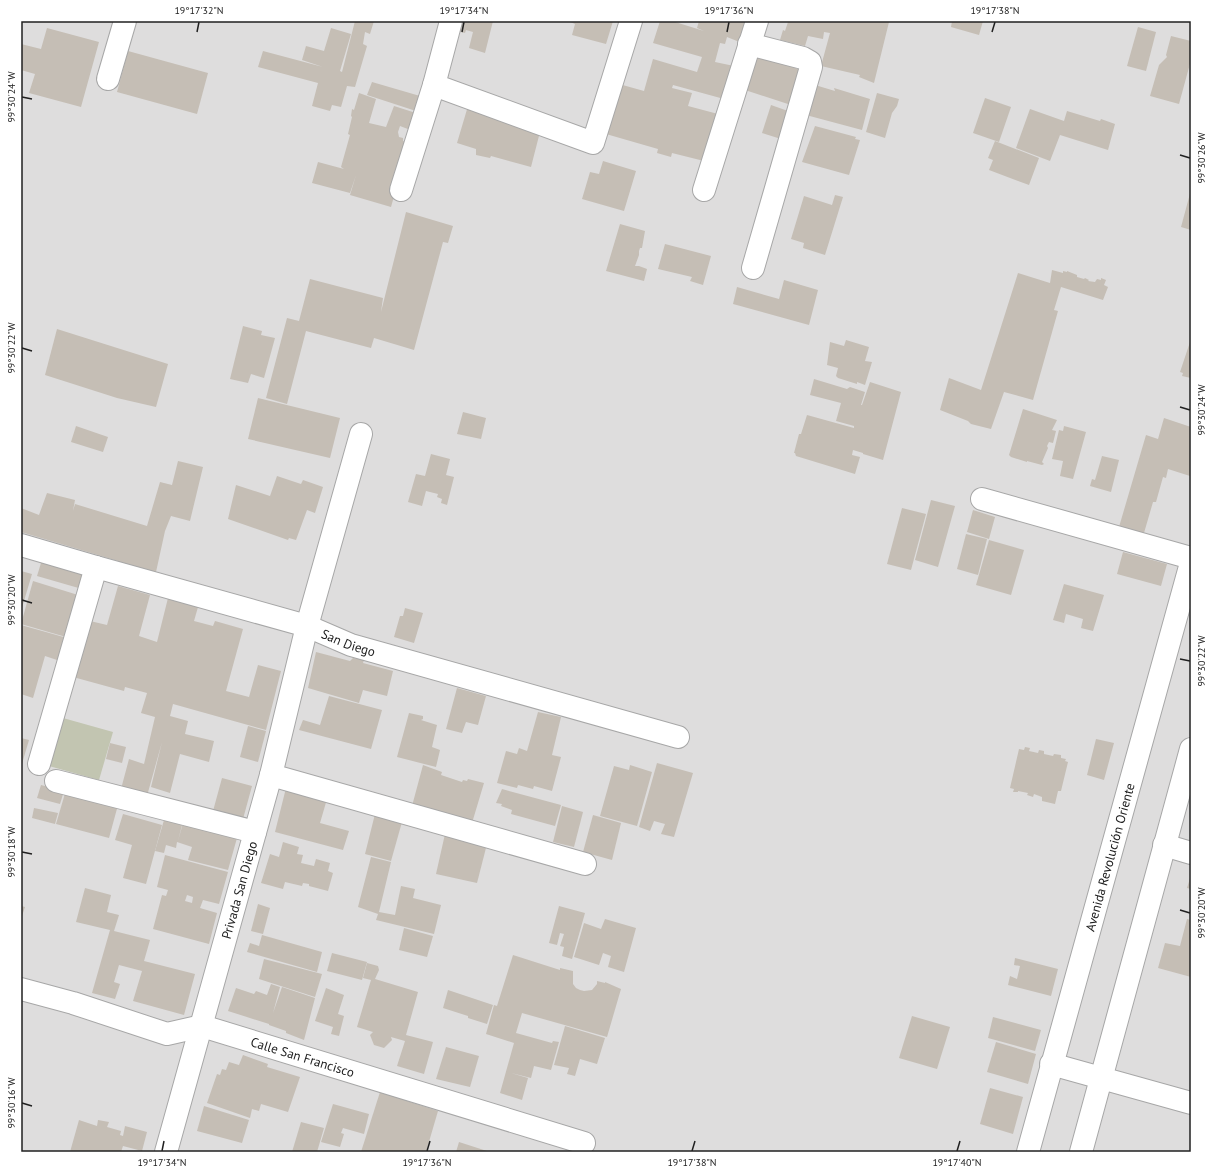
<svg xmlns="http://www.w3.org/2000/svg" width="1212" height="1173" font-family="'PT Sans',sans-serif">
	<rect width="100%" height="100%" fill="#f0efe6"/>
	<rect fill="#dedddd" x="21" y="21" width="1170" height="1131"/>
	<polygon fill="#c2c5b1" points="63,718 113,732 99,780 49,766"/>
	<g fill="#c5beb5" fill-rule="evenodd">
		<polygon points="355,21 374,21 370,34 365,32 363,44 367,46 355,87 347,86 341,107 332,105 330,111 312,106 318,83 258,67 263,51 323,67 302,60 306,46 324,51 331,28 351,34 340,71 342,72"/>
		<polygon points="458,21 493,21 485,53 469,48 473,32 466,30 465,33 456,31"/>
		<polygon points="568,21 613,21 606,44 572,35 575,24"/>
		<polygon points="660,21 672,21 704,31 697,28 699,21 749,21 742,43 727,37 725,44 720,43 715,62 734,66 724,99 673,85 672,88 692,93 688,106 718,114 704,161 672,153 671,157 657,153 658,149 606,134 619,84 644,91 653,59 697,72 702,57 653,43"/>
		<polygon points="785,21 889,22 874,83 859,77 860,75 821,66 830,33 824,32 823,39 808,36 805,46 780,40 783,30 785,31 788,22"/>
		<polygon points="952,21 983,21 979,35 951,27"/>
		<polygon points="1138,27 1156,32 1146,71 1127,66"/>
		<polygon points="47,28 99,42 81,107 29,93 35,74 21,70 21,44 41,49"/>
		<polygon points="1171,36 1191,41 1191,60 1179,104 1150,96 1159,65 1167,57 1166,55"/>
		<polygon points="128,51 208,73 197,114 117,92"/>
		<polygon points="758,54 803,71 791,105 745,90"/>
		<polygon points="372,82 420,96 416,111 367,95"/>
		<polygon points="815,85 835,91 834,88 870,99 862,130 806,115"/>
		<polygon points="359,93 376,99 369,123 386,127 394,106 419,114 413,131 400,126 398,132 399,137 403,138 403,141 409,143 391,207 350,195 356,175 350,193 312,183 318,162 344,169 341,167 350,135 348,134 352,117 351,116 352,109 354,110"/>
		<polygon points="877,93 899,99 897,106 892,113 885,138 866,132"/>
		<polygon points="985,98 1011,107 999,142 973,133"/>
		<polygon points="771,105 788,111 781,139 762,133"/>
		<polygon points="468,106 541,128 531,167 491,156 490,158 476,155 476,149 457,143"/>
		<polygon points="1030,109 1064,121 1067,111 1100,121 1101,119 1115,124 1108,150 1060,135 1050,161 1016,148"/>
		<polygon points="815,126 856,137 855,139 860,140 849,175 802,162"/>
		<polygon points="995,141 1039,158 1029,185 989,170 993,160 988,158"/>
		<polygon points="603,161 636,171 624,211 582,199 590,172 599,174"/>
		<polygon points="1191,190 1191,230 1181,227"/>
		<polygon points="835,195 843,197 825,255 803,248 804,243 791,239 804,196 832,205"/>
		<polygon points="406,212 453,226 448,243 443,242 414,350 374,338 371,348 306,331 287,404 266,398 287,318 299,321 310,279 383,298 381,312"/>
		<polygon points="620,224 645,231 642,248 640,248 639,251 639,255 635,266 639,266 647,269 644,281 606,271"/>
		<polygon points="665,244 711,256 703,285 690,281 692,277 658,269"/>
		<polygon points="1052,270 1063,273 1063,271 1067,272 1067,271 1077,275 1077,277 1084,279 1085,278 1089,280 1088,281 1095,282 1097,279 1101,280 1101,278 1106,280 1104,285 1108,287 1103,300 1061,287 1054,310 1058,311 1033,400 1004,392 991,429 971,424 968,421 940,410 949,378 981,390 1018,273 1050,283"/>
		<polygon points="784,280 818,290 809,325 733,304 737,287 779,299"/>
		<polygon points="243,326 262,331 261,335 275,338 264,378 251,374 248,383 230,379"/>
		<polygon points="57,329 168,364 156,407 117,398 45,375"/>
		<polygon points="1191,339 1191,378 1182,376 1183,373 1180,372"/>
		<polygon points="846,340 869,347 865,361 872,362 865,385 857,382 857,384 838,378 836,376 838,368 827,365 830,342 844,346"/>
		<polygon points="814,379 847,389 850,387 865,392 861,405 862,405 870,382 901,392 883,460 863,454 863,453 853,450 852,455 860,457 855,474 796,456 795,453 794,453 799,434 801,434 807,415 854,428 854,426 836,421 841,403 810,395"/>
		<polygon points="258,398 340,418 330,458 248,439"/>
		<polygon points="1023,409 1057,420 1052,430 1056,431 1053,443 1049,442 1047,446 1048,448 1042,462 1044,464 1042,465 1027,461 1027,462 1011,457 1009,455"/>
		<polygon points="463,412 486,418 481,439 457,434"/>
		<polygon points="1164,418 1191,427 1191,472 1190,476 1168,469 1166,478 1163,477 1156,502 1153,502 1144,533 1119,527 1146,435 1158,439"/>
		<polygon points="76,426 108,437 103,452 71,442"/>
		<polygon points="1064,426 1086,432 1073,479 1060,476 1063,461 1052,459 1059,430 1063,431"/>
		<polygon points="431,454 450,459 446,475 454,477 447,505 441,503 442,499 437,497 438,494 426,491 422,506 408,502 416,474 425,476"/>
		<polygon points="1102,456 1119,460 1111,492 1090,486 1092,479 1095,480"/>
		<polygon points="178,461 203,467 190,521 171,516 165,531 156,572 119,563 118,561 21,532 21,508 39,515 47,493 75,500 73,511 75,504 147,526 160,482 172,485"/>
		<polygon points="277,476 301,484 303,480 323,487 315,513 307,510 296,540 289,538 288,540 228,519 236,485 270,496"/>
		<polygon points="931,500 955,506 938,567 915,560"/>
		<polygon points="902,508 926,514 911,570 887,564"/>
		<polygon points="973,510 995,517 989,539 967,532"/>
		<polygon points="966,534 987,539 978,575 957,569"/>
		<polygon points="989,540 1024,550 1011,595 976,585"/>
		<polygon points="1123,552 1167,564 1161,586 1117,574"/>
		<polygon points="41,563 47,563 83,573 82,589 37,576"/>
		<polygon points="21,571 32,574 21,611"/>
		<polygon points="33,581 78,595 66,637 21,624"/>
		<polygon points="1064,584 1104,595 1093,631 1081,628 1083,619 1066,614 1064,623 1053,620"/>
		<polygon points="118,586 150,595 139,636 157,642 168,598 198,607 194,621 213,626 215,621 243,629 226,691 249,697 258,665 281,671 266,730 173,704 170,716 188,721 185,734 214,741 209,762 180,754 170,793 151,787 162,742 147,796 121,789 129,759 144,764 155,717 141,713 147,693 125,687 124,691 73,677 90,621 107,625"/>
		<polygon points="405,608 423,613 414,643 394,637 400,616 403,616"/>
		<polygon points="21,625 67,638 60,661 45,656 33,698 21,694"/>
		<polygon points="316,652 350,661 353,658 364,660 363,663 393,671 387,696 363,690 359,703 308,688"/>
		<polygon points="457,688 486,696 478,725 466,722 462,733 446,729"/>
		<polygon points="329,696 382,710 371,749 299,730 303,720 320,725"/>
		<polygon points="538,712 561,717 552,755 561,757 552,791 534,786 533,789 518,785 517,788 497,783 506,751 517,754 519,748 527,751"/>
		<polygon points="409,713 423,716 423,719 421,720 437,725 432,747 440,750 436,767 397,757"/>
		<polygon points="248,726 266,731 258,762 240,757"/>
		<polygon points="21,738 29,740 21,767"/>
		<polygon points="1096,739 1114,743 1104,780 1087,775"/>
		<polygon points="110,743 126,747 122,763 106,759"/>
		<polygon points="1025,747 1030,748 1029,751 1038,753 1039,750 1044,751 1044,754 1053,756 1054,754 1061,755 1061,758 1066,759 1065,761 1068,762 1061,791 1058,791 1055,804 1042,801 1042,797 1034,794 1033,797 1027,795 1028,793 1018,791 1018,792 1013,792 1014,789 1010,788 1019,749 1024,750"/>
		<polygon points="657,763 693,773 674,837 661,834 665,824 654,821 650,831 639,827"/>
		<polygon points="423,765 442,772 441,775 462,782 463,780 467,781 468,779 484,783 472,823 412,806"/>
		<polygon points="630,765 652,772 637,826 600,816 614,766 629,770"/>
		<polygon points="222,778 252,786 243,819 213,811"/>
		<polygon points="41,785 64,791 60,804 37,798"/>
		<polygon points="286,788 327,799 320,823 349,831 343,850 275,832"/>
		<polygon points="502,789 561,805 555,826 511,814 512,810 501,806 502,804 496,803"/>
		<polygon points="66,790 118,805 109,838 56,824"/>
		<polygon points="562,806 583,812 574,847 553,842"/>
		<polygon points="34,808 58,813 55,824 32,818"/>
		<polygon points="123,814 162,825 146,884 123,878 132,845 115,840"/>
		<polygon points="375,814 402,822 391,861 365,854"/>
		<polygon points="593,815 621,823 612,860 583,852"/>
		<polygon points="164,820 182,825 178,841 183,823 237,838 228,870 188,860 192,847 177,842 176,848 166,845 164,853 155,851"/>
		<polygon points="445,834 487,844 477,883 436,874"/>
		<polygon points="283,842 299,847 297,854 303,855 301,863 314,866 316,859 330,863 328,871 333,873 328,891 309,886 309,884 303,883 302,886 285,882 283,889 261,883 270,854 279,857"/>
		<path d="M165,855L228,872L219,904L203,900L200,908L217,913L209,944L153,929L162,895L166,896L168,890L157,887ZM187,895L193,897L192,903L185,901Z"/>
		<polygon points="371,857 391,862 379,912 395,915 401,886 415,889 413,898 441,905 434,934 376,920 378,914 358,907"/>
		<polygon points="1191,875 1191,889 1187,888"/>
		<polygon points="85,888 111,895 107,912 119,915 114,931 150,940 144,961 195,974 184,1015 133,1001 142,971 119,965 114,982 120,984 115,999 92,993 110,930 76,922"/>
		<polygon points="258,904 270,908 263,934 251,931"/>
		<polygon points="21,906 25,907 21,919"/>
		<polygon points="559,906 585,913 572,959 562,956 564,947 560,946 564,934 560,933 557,945 549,943"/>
		<polygon points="605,919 636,928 624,972 608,967 611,956 603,953 599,965 574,957 584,923 601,929"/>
		<polygon points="1187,919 1191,920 1191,977 1158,968 1165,943 1180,946"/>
		<polygon points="404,928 433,936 427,957 399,950"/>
		<polygon points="262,935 322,952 317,972 247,952 250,943 259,946"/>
		<polygon points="332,953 367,962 362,980 327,971"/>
		<polygon points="513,955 560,970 560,968 573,971 573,984 576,988 580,990 584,991 592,990 597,984 597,981 605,983 605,982 621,989 607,1037 522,1013 516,1033 552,1043 553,1041 559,1042 551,1070 534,1066 531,1078 511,1073 528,1078 522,1100 500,1093 514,1043 486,1034 494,1005 497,1006"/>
		<polygon points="1015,958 1058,969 1051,996 1008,985 1010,976 1017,979 1020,966 1014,965"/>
		<polygon points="264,959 322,974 315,997 259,979"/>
		<polygon points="367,963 378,966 379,970 375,979 418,992 406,1035 433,1042 424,1074 397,1066 405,1041 391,1037 392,1040 384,1048 374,1045 370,1035 373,1032 357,1027 371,980 363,978"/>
		<polygon points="271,984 280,987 273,1013 282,987 315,998 304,1040 286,1033 286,1031 269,1025 269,1024 228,1011 236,988 254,994 256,991 267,995"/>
		<polygon points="326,988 344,995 338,1014 344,1016 339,1036 331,1034 333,1027 315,1021"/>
		<polygon points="448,990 493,1005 487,1024 468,1018 468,1016 443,1008"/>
		<polygon points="912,1016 950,1027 937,1069 899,1058"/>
		<polygon points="993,1017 1041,1030 1035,1051 988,1038"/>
		<polygon points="565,1026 605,1038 597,1064 580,1059 575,1076 567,1074 569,1068 554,1065"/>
		<polygon points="996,1042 1036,1054 1028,1084 987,1072"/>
		<polygon points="446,1047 479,1056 470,1087 436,1079"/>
		<polygon points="243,1055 268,1064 267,1067 300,1077 288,1112 261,1104 259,1111 252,1109 250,1118 207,1103 217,1074 220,1075 222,1069 226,1070 229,1062 239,1065"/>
		<polygon points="990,1088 1023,1097 1013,1134 980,1124"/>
		<polygon points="380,1092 438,1111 426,1152 361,1152"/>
		<polygon points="333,1104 369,1114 364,1134 343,1128 341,1133 344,1134 340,1147 321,1142"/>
		<polygon points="204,1106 249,1120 242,1143 197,1131"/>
		<polygon points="79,1120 97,1126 98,1120 109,1122 107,1127 121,1131 120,1135 123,1136 125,1126 147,1132 142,1151 123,1146 121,1152 70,1152"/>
		<polygon points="301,1122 324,1128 317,1152 292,1152"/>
		<polygon points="459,1142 490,1152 456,1152"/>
	</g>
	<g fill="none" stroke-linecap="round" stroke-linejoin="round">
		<defs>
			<g id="street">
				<polyline points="749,44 803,58 810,62 811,67 753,268"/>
				<polyline points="108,79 125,21"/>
				<polyline points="434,85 593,143 631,21"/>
				<polyline points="401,190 434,85 451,21"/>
				<polyline points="704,190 757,21"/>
				<polyline points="982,499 1191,558"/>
				<path id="s1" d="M21,545L96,567L307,626L351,645L678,737"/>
				<polyline points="39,764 96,567"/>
				<polyline points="271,775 585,864"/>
				<polyline points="56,781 255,832"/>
				<polyline points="1164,845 1191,853"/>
				<path id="s2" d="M21,989L73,1003L167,1034L202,1026L584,1143"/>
				<polyline points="1051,1064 1191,1103"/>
				<path id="s3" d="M166,1152L271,775L307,626L361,434"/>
				<path id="s4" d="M1028,1152L1191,563"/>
				<polyline points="1081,1152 1191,749"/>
			</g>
		</defs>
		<use href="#street" stroke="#a7a7a7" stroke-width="24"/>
		<use href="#street" stroke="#fff" stroke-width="22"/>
	</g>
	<path fill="none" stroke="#202020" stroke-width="1.5" d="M197,32L199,22M462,32L464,22M727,32L729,22M992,32L995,22M22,97L32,99M1180,155L1190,158M22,348L32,351M1180,407L1190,410M22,600L32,603M1180,659L1190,661M22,852L32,854M1180,910L1190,913M22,1103L32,1106M162,1151L164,1141M427,1151L430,1141M692,1151L695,1141M957,1151L960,1141"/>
	<g text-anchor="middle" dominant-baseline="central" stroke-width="3.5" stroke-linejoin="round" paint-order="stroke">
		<g font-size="13" fill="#202020" stroke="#fff">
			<text stroke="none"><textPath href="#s1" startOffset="342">San Diego</textPath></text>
			<text stroke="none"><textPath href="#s4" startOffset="306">Avenida Revolución Oriente</textPath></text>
			<text stroke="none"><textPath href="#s3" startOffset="272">Privada San Diego</textPath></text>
			<text stroke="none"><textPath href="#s2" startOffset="294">Calle San Francisco</textPath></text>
		</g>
	</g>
	<rect width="1212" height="1173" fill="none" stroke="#ffffff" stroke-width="44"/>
	<rect x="22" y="22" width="1168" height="1129" fill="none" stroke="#202020" stroke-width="1.5"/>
	<g font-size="10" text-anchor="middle" fill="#202020">
		<text x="199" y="14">19°17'32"N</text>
		<text x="464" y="14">19°17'34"N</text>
		<text x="729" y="14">19°17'36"N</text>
		<text x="995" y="14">19°17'38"N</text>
		<text transform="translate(11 97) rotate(-90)" y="4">99°30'24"W</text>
		<text transform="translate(1201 158) rotate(-90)" y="4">99°30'26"W</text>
		<text transform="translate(11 348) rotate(-90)" y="4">99°30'22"W</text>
		<text transform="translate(1201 410) rotate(-90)" y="4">99°30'24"W</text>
		<text transform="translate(11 600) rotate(-90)" y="4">99°30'20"W</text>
		<text transform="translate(1201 661) rotate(-90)" y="4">99°30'22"W</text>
		<text transform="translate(11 852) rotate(-90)" y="4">99°30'18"W</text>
		<text transform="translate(1201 913) rotate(-90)" y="4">99°30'20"W</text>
		<text transform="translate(11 1103) rotate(-90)" y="4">99°30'16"W</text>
		<text x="162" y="1166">19°17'34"N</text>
		<text x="427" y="1166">19°17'36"N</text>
		<text x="692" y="1166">19°17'38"N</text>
		<text x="957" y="1166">19°17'40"N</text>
	</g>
</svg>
